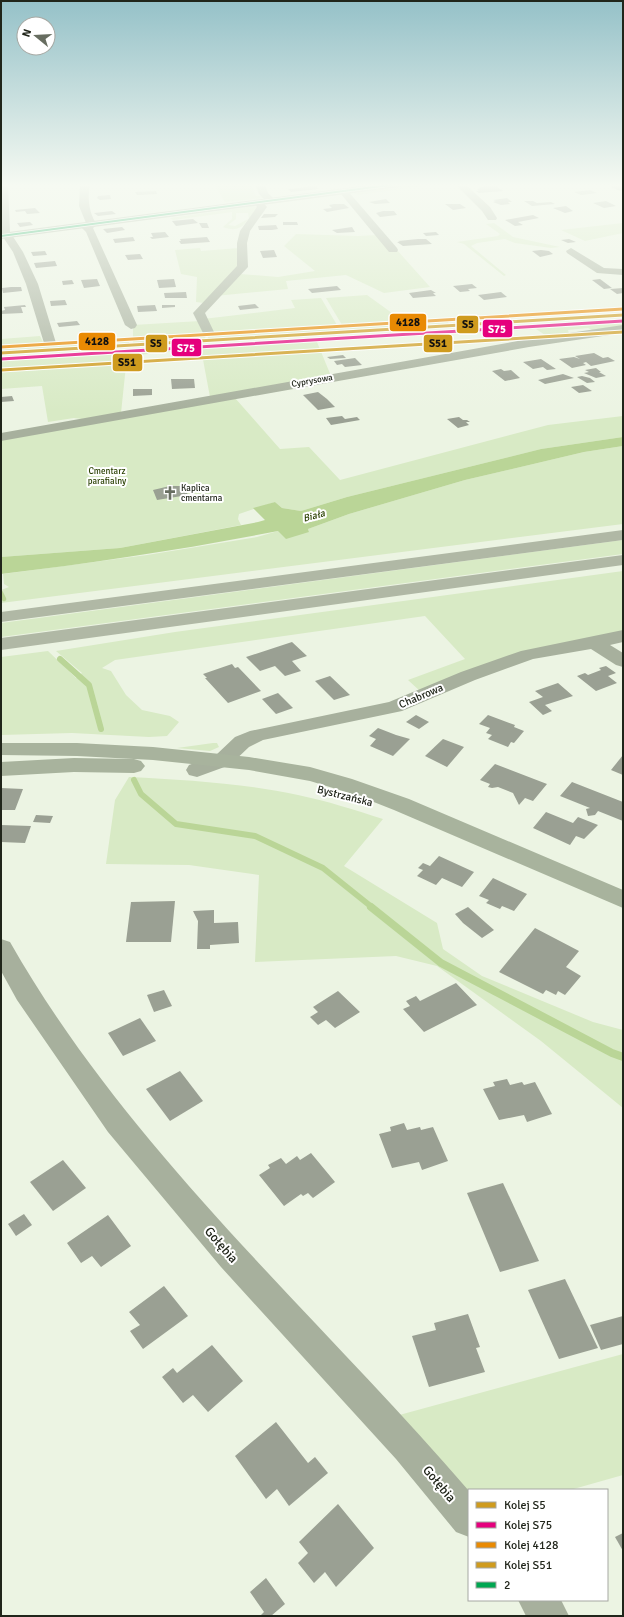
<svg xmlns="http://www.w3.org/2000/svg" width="624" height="1617" font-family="Signika,sans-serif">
	<rect width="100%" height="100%" fill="#ecf4e3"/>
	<g fill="#d8eac5">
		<polygon points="214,184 251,184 256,196 262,196 263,198 225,202"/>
		<polygon points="421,184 438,184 358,195 354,193"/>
		<path d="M254,206L258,207L249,219L248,213H236V219L228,225L235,226L248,219C242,230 233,231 223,227L232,219V212L173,220L170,218Z"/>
		<polygon points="494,223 513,237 560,247 551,248 515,243 505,239 477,243 471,246 506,275 504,276 464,244 457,242 498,236 500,234 486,224"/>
		<polygon points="623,223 623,233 585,241 561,230"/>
		<polygon points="296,234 358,236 378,235 397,250 430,287 384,293 346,275 286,281 288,289 215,296 240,274 278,277 315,271 284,246"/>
		<polygon points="200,248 201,251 239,248 241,262 204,303 196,302 197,277 181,274 175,250"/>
		<polygon points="367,295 403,321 342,325 326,298"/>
		<polygon points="321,298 337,325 212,332 203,319 295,308 291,300"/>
		<polygon points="200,321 206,333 205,339 133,344 133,325"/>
		<polygon points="623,321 623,327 592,330 588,328 568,330 569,334 548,337 536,329 317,342 331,376 210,397 201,349 127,356 121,413 82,419 74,418 48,422 42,386 1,389 1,359 199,347 203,349 206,347"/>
		<polygon points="448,322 449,324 208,339 208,333 219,334"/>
		<polygon points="40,336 44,344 54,345 129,342 129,344 1,351 1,339"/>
		<polygon points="235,398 280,449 309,447 340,480 548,425 623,416 623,437 541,449 347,497 301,511 282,508 275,502 239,514 238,519 241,525 120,548 1,557 1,440"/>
		<polygon points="623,446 623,524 1,603 1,590 9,587 4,584 3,574 147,555 257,537 278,531 309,532 308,529 349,514 465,480 584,452"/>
		<polygon points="623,540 623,554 1,637 1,623"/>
		<polygon points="623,571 623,634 593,640 421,692 408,680 465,659 425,616 115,660 102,668 111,671 126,695 142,710 170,716 179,722 167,736 149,737 72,733 1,735 1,657 48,651 76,678 82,673 56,651 175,632"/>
		<polygon points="213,743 217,743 219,747 210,751 177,748"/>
		<path d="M129,777C185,780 243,783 298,795C327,801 355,810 383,819L344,866L437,923L443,949L482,976L593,1022L623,1030V1108L541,1041L437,966L396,956L255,962L259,875L189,865L106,864L115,800Z"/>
		<polygon points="623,1354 623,1475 570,1490 469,1490 469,1505 392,1417"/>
	</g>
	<path fill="#bad597" d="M623,437V446L584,452L465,480L349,514L308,529L309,532L286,539L278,531C186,549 94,563 1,574V557L120,548L258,522L265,520L253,508L275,502L282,508L301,511L347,497L541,449Z"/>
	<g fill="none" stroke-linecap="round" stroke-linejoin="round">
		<polyline stroke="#bad597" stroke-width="4.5" points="1,593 4,599"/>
		<g stroke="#bad597" stroke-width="6">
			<polyline points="60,659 89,685 101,729"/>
			<polyline points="134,780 141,794 176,824 255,836 323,868 373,908"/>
		</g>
		<polyline stroke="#bad597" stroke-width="8" points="371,907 441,963 612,1053 623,1057"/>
	</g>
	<g fill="#9aa093">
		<polygon points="306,184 315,184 318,189 291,192 288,189 308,187"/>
		<polygon points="493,185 504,191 479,193 476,191 479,191 477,189 479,189 478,188"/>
		<polygon points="623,185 623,190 620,191 611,187"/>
		<polygon points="590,190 597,193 581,195 574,192"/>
		<polygon points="156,191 157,194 139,195 137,195 135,192"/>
		<polygon points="110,195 111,199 100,200 97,198 98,196"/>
		<polygon points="507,198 512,202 508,202 510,204 501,205 493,202 496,201 493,200"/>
		<polygon points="386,199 390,203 375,204 369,202"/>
		<polygon points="524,201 533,201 537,203 551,202 555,204 532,206"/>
		<polygon points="606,201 616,206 604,208 593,203"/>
		<polygon points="334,204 344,204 349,208 327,212 323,209 332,208 329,205"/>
		<polygon points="445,204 460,204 466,208 453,210"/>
		<polygon points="566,206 573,211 565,213 553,208"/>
		<polygon points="35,208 40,213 27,214 25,211 16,212 15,210"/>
		<polygon points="112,211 116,214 98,216 94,213"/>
		<polygon points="383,211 394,211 397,215 380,217 376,213"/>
		<polygon points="264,214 278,214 275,217 261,218"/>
		<polygon points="533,215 539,218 518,222 523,225 515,226 505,220"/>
		<polygon points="193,219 198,223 176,226 172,221"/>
		<polygon points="30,222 33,225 20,227 17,223"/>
		<polygon points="283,222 297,222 298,225 283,225"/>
		<polygon points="199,223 207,223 209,228 202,228"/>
		<polygon points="276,225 278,229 272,230 259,230 258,226"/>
		<polygon points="122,227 125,230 107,233 103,229"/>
		<polygon points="352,227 355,232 337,233 332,230"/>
		<polygon points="165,232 169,237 152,239 150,237 153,237 151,233"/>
		<polygon points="436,232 439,235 426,236 423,233"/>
		<polygon points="133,237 135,241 115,243 113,239"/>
		<polygon points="207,237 210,242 181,244 179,241 181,241 180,239"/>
		<polygon points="418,239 426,239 432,244 403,246 397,242 400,242 398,241"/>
		<polygon points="569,239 576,242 568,243 561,240"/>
		<polygon points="274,250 277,257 263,258 260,251"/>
		<polygon points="541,250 549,251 553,254 540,257 532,251"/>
		<polygon points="45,251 47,255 33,256 31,252"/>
		<polygon points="140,254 143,259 128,260 125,255"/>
		<polygon points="55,261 57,266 36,268 34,263"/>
		<polygon points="97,279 100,286 84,288 81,280"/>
		<polygon points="174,279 176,287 159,288 157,280"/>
		<polygon points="600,279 612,288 604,289 592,280"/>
		<polygon points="72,280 74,284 63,285 62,281"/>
		<polygon points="472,284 477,288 468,289 470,291 460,292 453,286"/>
		<polygon points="337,286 341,290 312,293 308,289"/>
		<polygon points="11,287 21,287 22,291 3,293 2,288"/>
		<polygon points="623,288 623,293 617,294 610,289"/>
		<polygon points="431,290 436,293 433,293 436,296 413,298 409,293"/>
		<polygon points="186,292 187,298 165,298 164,293"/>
		<polygon points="501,292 507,297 484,300 478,295"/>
		<polygon points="65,300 67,305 51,306 50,301"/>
		<polygon points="255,304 259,308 240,310 238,306"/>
		<polygon points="25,305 26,307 21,307 23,313 1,314 1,311 5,310 4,307"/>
		<polygon points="155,305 157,311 138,312 137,306"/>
		<polygon points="162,305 175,305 175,307 162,308"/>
		<polygon points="77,321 80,325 59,327 57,323"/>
		<polygon points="450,337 454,342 436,344 431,338"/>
		<polygon points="594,353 603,358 608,357 615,361 591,366 586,362 583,363 586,365 572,368 559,359 574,357 580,359 575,356"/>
		<polygon points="343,355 346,358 330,359 327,357"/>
		<polygon points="355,358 362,365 345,367 342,364 337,365 334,361"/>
		<polygon points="541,359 556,369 547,370 543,367 533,369 523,362"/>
		<polygon points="596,368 601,372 599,372 606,376 596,378 584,373 589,372 585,370"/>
		<polygon points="501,369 504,371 511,370 520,378 505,381 492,371"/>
		<polygon points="563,374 574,378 545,384 538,380"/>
		<polygon points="582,376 590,378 595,382 587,383 577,377"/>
		<polygon points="171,379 194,379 195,388 172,389"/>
		<polygon points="583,385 592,391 579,393 571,387"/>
		<polygon points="133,389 152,389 152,395 133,396"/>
		<polygon points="318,392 327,399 335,407 318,410 303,395"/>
		<polygon points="12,396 14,401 1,402 1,397"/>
		<polygon points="342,416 345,419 357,417 360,420 331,425 326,418"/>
		<polygon points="459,417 463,420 467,420 470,422 466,422 469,425 458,428 447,419"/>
		<polygon points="170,486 184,486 188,495 157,500 153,490"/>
		<polygon points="292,642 307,656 292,661 301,671 285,676 275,666 260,671 246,657"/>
		<polygon points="232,664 235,668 238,667 261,691 228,703 205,678 207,678 203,674"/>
		<polygon points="606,666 616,673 608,676 617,683 596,691 577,676 585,673 588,675 601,670 599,668"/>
		<polygon points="330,676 350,695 334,700 315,681"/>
		<polygon points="558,683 573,696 545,705 552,711 543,715 529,702 543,697 535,691"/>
		<polygon points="278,693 293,708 276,714 262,699"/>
		<polygon points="416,715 429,722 419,729 406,722"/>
		<polygon points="488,715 515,725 514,727 524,731 514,743 511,742 508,747 488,739 492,735 486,733 490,728 479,724"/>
		<polygon points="378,728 396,735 410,739 393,756 370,746 376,739 369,736"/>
		<polygon points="443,739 464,747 447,767 425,756"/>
		<polygon points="623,755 623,775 611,770"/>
		<polygon points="495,764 547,784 533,801 525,798 519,805 513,793 498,787 492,788 488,787 490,784 480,780"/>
		<polygon points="572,782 623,802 623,821 598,811 595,815 588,816 586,809 590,808 560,796"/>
		<polygon points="1,788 23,789 15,810 2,810 1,813"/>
		<polygon points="546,812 573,823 578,817 598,825 584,839 576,836 570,845 533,828"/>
		<polygon points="36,815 53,816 50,823 33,822"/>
		<polygon points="1,825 31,826 25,843 1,842"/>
		<polygon points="439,856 474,872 462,887 442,878 436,885 417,876 423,870 418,868 423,863 430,866"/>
		<polygon points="493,878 527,894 514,911 502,906 500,909 486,903 489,900 479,896"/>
		<polygon points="175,901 171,942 126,942 131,902"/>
		<polygon points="468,907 494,930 482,938 463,923 455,914"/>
		<polygon points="214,910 214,923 238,922 239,943 210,945 210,949 197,949 198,921 193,911"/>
		<polygon points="535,928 579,951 566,967 581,976 565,995 558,991 556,995 546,990 543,994 499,972"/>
		<polygon points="456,983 477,1005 424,1032 403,1009 410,1006 406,1001 416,996 420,1001"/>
		<polygon points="164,990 172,1006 154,1012 147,995"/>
		<polygon points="338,991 360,1012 335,1028 326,1020 318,1025 310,1017 318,1012 313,1007"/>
		<polygon points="140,1018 156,1041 123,1056 108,1033"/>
		<polygon points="180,1071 203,1101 170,1121 146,1089"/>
		<polygon points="507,1079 510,1085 522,1082 524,1085 535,1082 552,1114 527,1122 524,1115 499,1120 483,1089 495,1086 493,1082"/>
		<polygon points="404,1123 407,1130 420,1127 421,1130 433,1127 448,1161 422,1170 419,1162 392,1168 379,1134 391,1131 390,1127"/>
		<polygon points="311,1153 335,1182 313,1198 308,1193 303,1196 301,1194 284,1206 259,1175 270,1168 268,1165 281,1158 286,1164 297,1156 300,1160"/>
		<polygon points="63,1160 86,1188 53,1211 30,1182"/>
		<polygon points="503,1183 539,1261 500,1272 467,1193"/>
		<polygon points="24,1214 32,1225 16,1236 8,1224"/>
		<polygon points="108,1215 131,1246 101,1267 92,1256 81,1263 67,1243"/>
		<polygon points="565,1279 598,1348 559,1359 528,1290"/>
		<polygon points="164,1286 188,1316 143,1349 130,1331 140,1325 129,1312"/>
		<polygon points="468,1314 480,1347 476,1348 485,1372 429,1387 412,1336 436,1330 434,1323"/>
		<polygon points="623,1316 623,1344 601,1350 590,1325"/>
		<polygon points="212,1345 243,1381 208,1412 193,1395 183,1403 162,1377 173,1368 177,1373"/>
		<polygon points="276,1422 308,1463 315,1457 328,1473 289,1506 277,1489 266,1499 235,1456"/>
		<polygon points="338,1504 374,1548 336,1587 325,1572 314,1583 298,1563 308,1553 299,1542"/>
		<polygon points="623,1533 623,1551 615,1537"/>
		<polygon points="266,1578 285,1604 271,1616 260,1616 264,1612 250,1592"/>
	</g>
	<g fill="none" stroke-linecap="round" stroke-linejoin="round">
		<g fill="#a7b09d" fill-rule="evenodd">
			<polygon points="1,184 8,184 10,232 23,252 38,284 56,343 54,346 46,346 44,343 26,284 13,252 1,234"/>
			<path d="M80,184H90C87,198 89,213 97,225L93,228L137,325L135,328L131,329L125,325L86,232L80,226L86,223L79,206Z"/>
			<polygon points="255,184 265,184 268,193 276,201 274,203 268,203 259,194"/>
			<polygon points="455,184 465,184 490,207 497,218 496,220 488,220 482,211"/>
			<polygon points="344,189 347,190 397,248 398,250 397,252 389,252 341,194 339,192"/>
			<polygon points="259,200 262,201 267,207 250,231 247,243 248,267 205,313 214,332 212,335 204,335 193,313 237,266 237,243 240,231 257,207 254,203"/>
			<polygon points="571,248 604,268 623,269 623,275 597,273 567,253 566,251"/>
			<polygon points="623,325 623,333 529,347 1,441 1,433 529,339"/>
			<polygon points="623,630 623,642 610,645 623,653 623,667 616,665 591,649 533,659 475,680 402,711 263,740 249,747 230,765 197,777 189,775 186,770 189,765 216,755 235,737 250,731 389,702 461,672 521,651"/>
			<path d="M1,939L10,942C129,1151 313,1310 469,1491V1537L456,1532L396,1459L221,1267L108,1132L17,1000L1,971Z"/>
			<polygon points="518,1600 561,1600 569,1616 526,1616"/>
		</g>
		<g fill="#a8b39d" fill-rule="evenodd">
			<polygon points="376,184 404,184 400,187 1,239 1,233"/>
			<polygon points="1,743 77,743 153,747 249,757 310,767 352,779 409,799 623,890 623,908 394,810 356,795 310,781 249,770 153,760 77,756 1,755"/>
			<polygon points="74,758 134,759 141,761 145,766 141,771 134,773 74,772 1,776 1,762"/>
		</g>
		<g fill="#b0b8a5" fill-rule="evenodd">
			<polygon points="623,530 623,540 1,622 1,612"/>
			<polygon points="623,555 623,565 1,650 1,638"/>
		</g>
		<defs>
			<polyline id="bus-1" points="1,236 397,184"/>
		</defs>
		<use href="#bus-1" stroke="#fff" stroke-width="3.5"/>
		<use href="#bus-1" stroke="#00a651" stroke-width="2"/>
		<defs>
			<polyline id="rail-1" points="1,353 623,315"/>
			<polyline id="rail-2" points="1,359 623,321"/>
			<polyline id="rail-3" points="1,347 623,309"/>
			<polyline id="rail-4" points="2,370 623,332"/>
		</defs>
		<use href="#rail-1" stroke="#fff" stroke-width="5"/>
		<use href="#rail-2" stroke="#fff" stroke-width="5"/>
		<use href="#rail-3" stroke="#fff" stroke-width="5"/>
		<use href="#rail-4" stroke="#fff" stroke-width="5"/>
		<use href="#rail-1" stroke="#cf9b1e" stroke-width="3"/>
		<use href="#rail-2" stroke="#e5007d" stroke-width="3"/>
		<use href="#rail-3" stroke="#e98a03" stroke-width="3"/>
		<use href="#rail-4" stroke="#cf9b1e" stroke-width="3"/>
	</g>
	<linearGradient id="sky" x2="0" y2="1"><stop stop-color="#95c1c8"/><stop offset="0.45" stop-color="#f6faf2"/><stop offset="1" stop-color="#f6faf2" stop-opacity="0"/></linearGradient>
	<rect width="624" height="411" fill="url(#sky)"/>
	<defs>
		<symbol id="church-bare" viewBox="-9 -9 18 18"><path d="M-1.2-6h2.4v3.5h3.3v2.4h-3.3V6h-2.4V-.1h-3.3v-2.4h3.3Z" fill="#676d60" stroke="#fff" stroke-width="2.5" paint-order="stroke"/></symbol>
	</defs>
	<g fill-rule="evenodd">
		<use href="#church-bare" x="160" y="483" width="20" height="20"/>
	</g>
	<g text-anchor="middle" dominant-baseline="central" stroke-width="4" stroke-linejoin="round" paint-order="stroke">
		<g font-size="9" fill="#20251a" stroke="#fff">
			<text transform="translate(312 381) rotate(-10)">Cyprysowa</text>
		</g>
		<g font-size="9" fill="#2b4104" stroke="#fff">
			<text x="107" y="471">Cmentarz<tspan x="107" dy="10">parafialny</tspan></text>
		</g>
		<g font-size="9" fill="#20251a" stroke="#fff" text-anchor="start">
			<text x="181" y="488">Kaplica<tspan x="181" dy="10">cmentarna</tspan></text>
		</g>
		<g font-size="10" font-style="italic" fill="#283e01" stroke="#fff">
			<text transform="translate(314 516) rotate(-15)">Biała</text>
		</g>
		<g font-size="11" fill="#20251a" stroke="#fff">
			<text transform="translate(421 696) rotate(-23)">Chabrowa</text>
			<text transform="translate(345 796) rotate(14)">Bystrzańska</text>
		</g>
		<g font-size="13" fill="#20251a" stroke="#fff">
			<text transform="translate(221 1245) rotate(49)">Gołębia</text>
			<text transform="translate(439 1484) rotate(50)">Gołębia</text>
		</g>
	</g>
	<g stroke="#fff" stroke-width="1.5">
		<rect x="389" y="313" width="38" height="19" rx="4" fill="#e98a03"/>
		<rect x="456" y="315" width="23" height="19" rx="4" fill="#cf9b1e"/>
		<rect x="482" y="319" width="31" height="19" rx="4" fill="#e5007d"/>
		<rect x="78" y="332" width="38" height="19" rx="4" fill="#e98a03"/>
		<rect x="423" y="334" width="30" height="19" rx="4" fill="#cf9b1e"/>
		<rect x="145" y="334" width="23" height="19" rx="4" fill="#cf9b1e"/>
		<rect x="171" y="338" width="31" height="19" rx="4" fill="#e5007d"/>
		<rect x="112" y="353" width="31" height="19" rx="4" fill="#cf9b1e"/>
	</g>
	<g font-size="11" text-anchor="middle" font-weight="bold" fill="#fff">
		<text x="497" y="333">S75</text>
		<text x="186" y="352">S75</text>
	</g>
	<g font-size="11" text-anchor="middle" font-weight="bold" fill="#111">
		<text x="408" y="326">4128</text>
		<text x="468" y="328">S5</text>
		<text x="97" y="345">4128</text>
		<text x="438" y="347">S51</text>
		<text x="156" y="347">S5</text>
		<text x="127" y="366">S51</text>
	</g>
	<rect width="624" height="1617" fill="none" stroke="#20251a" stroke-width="4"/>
	<rect x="468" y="1489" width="140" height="112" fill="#ffffff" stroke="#a6a8a3"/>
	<rect x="476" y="1502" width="20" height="6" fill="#cf9b1e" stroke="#a6a8a3"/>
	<text x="504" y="1509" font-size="12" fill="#20251a">Kolej S5</text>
	<rect x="476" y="1522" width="20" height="6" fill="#e5007d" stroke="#a6a8a3"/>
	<text x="504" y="1529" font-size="12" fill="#20251a">Kolej S75</text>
	<rect x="476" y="1542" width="20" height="6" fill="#e98a03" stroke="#a6a8a3"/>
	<text x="504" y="1549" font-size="12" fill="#20251a">Kolej 4128</text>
	<rect x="476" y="1562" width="20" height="6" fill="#cf9b1e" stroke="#a6a8a3"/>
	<text x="504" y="1569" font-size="12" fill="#20251a">Kolej S51</text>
	<rect x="476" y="1582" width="20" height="6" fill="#00a651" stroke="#a6a8a3"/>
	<text x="504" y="1589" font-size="12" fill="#20251a">2</text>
	<g transform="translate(36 36) rotate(288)"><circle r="19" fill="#ffffff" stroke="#a6a8a3"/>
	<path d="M0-3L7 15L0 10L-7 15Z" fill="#676d60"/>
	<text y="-6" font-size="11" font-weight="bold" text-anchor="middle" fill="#20251a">N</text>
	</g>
</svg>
